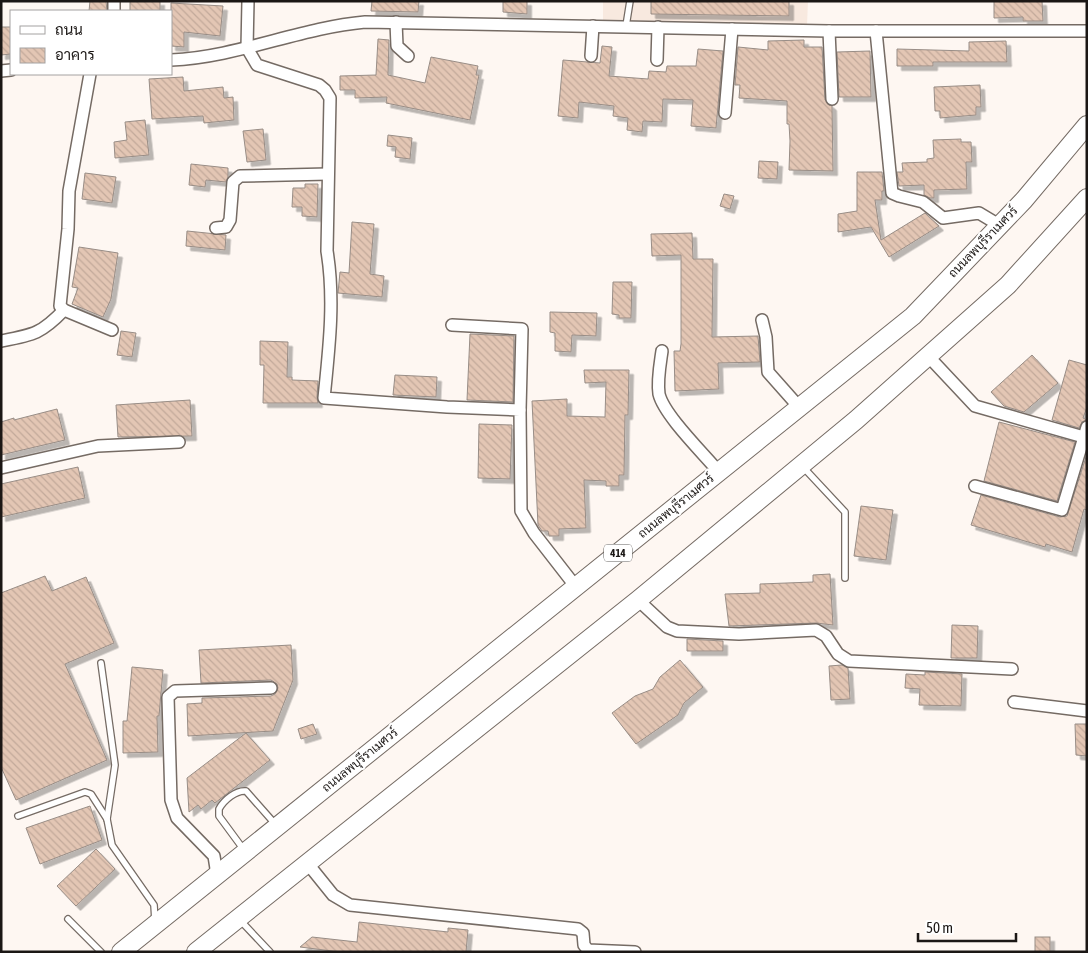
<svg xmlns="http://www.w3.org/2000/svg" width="1088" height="953" font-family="'Asap Condensed',Sarabun,sans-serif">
	<defs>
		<pattern id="building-back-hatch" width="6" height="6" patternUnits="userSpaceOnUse" patternTransform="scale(1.25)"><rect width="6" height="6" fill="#e3c6b4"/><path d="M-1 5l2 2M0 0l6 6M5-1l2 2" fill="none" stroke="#c2a99a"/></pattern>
		<filter id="shadow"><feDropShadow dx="4.5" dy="4.5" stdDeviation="0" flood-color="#0004"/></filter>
	</defs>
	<rect width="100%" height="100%" fill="#fef7f2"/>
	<polygon fill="#f8e9df" points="603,1 808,1 807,25 603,21"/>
	<g fill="url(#building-back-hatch)" stroke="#988d86" filter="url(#shadow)">
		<polygon points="90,1 106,1 107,11 89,11"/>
		<rect x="130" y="1" width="30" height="10"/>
		<polygon points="372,1 419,1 418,12 371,11"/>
		<polygon points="503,1 527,1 527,14 503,12"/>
		<polygon points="651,1 789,1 789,16 651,14"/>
		<polygon points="994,1 1042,1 1043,21 1023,21 1023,17 994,18"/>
		<polygon points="171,3 223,6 220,36 184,32 184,47 171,46"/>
		<polygon points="1,27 11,27 11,54 1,55"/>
		<polygon points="378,39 389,40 388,75 425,83 431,57 478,66 476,75 479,75 470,120 386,103 387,97 355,98 355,90 340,90 340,76 376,75"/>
		<polygon points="804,40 804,47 822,47 825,100 832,106 833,171 789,170 790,141 789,124 787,124 787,101 739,98 740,85 735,85 738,47 768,50 768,41"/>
		<polygon points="1006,41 1007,62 933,62 933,66 897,66 897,49 969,51 969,42"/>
		<polygon points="602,46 612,47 609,76 648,79 649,71 666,72 667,66 696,66 698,49 723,51 716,128 691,126 693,100 663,99 662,122 643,121 642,132 627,130 628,118 613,116 614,106 579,102 578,118 558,116 563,60 600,63"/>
		<polygon points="870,51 871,97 839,97 837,52"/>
		<polygon points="183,77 184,91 223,87 224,98 233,97 234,120 204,123 203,116 152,119 149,79"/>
		<polygon points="980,85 981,107 976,107 976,115 940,118 940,111 935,111 934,87"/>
		<polygon points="145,120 149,155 115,158 114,142 127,140 125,122"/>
		<polygon points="263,129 266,160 247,162 243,131"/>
		<polygon points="388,135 412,138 410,159 395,157 396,147 387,146"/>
		<polygon points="961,139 961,142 971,142 972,162 966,162 967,189 934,190 934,198 930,198 924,195 924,185 899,186 897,172 903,172 902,163 927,162 927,159 934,158 933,140"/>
		<polygon points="759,161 778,162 777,179 758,178"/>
		<polygon points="191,164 228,168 228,177 226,182 206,180 205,187 189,185"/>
		<polygon points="857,172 882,172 884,191 882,191 882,200 875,200 881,240 925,213 939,226 889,257 871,227 838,232 838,214 857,211"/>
		<polygon points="85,173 116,177 112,203 82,199"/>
		<polygon points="305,184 318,184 317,217 302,216 302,207 292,207 293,188 305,188"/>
		<polygon points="724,194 734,196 730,209 720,206"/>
		<polygon points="352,222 374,224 370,274 384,276 382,297 338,293 340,272 349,273"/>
		<polygon points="187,231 226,235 225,250 186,246"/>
		<polygon points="692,233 693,259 713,259 712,337 758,336 760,362 718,363 719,389 675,391 674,351 680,351 681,344 681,255 652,256 651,234"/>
		<polygon points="79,247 118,253 111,299 103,317 72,304 78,288 72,287"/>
		<polygon points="613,282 632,282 631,318 619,318 619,315 612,314"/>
		<polygon points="550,312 597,313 596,336 572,335 571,352 555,351 555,333 550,332"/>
		<polygon points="121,331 136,333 132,357 117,355"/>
		<polygon points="470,334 514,336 513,402 467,400"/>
		<polygon points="260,341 288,342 287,377 292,377 292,380 318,381 317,397 318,403 263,403 264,365 260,365"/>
		<polygon points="1032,355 1058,383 1024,412 1004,406 991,392"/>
		<polygon points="1069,360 1087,365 1087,407 1083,418 1087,420 1082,422 1079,428 1052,420"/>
		<polygon points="584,370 629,370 628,415 625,415 624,475 619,475 619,486 606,486 606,481 584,480 586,528 559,529 559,536 549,536 548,531 542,531 538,525 532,401 567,399 567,416 605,417 606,382 585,383"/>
		<polygon points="395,375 437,377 436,397 393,395"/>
		<polygon points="190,400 192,436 118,437 116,405"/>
		<polygon points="57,409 65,440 1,455 1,422 14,418 14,420"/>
		<polygon points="999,422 1075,442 1057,501 984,481"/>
		<polygon points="479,424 512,425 510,479 478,478"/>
		<polygon points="1087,454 1087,510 1084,509 1072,552 1046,544 1045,547 971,525 981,495 1060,517 1067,516"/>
		<polygon points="78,467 85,498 1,517 1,484"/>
		<polygon points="861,506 893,510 886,560 854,556"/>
		<polygon points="830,574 833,625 816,623 729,626 725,594 760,593 760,584 813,582 813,575"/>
		<polygon points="45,576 52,591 86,577 114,643 65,664 107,760 16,800 1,767 1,593"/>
		<polygon points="952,625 978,626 977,658 951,658"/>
		<polygon points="687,639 723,641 723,651 687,651"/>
		<polygon points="291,645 293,680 273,731 188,736 187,704 202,703 202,698 271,696 275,694 278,688 277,684 271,680 201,683 199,650"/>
		<polygon points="680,660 703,687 684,703 678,715 636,744 612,713 635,696 653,689 660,677"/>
		<polygon points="842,665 848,668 850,699 831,700 829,666"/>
		<polygon points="132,667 163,670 159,716 157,716 158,752 123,753 123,721 127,721"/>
		<polygon points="925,672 962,674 961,706 919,705 920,689 905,688 906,674 925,675"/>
		<polygon points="313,724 317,734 301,739 298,729"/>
		<polygon points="1075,724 1087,724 1087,756 1076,755"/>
		<polygon points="246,733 270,760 215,803 212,800 201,809 198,805 189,812 187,778"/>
		<polygon points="90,806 102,840 40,864 26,828"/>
		<polygon points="96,849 115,869 76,906 57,886"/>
		<polygon points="359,922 448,932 448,928 468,930 466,952 340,952 300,947 312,937 357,942"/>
		<rect x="1035" y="937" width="15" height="15"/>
	</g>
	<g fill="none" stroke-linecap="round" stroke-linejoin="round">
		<defs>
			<g id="lane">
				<polyline points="626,26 630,1"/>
				<polyline points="803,467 845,512 845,578"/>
				<polyline points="101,663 115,765 107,819"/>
				<polyline points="18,816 85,792 91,794 107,819 112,845 154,905 155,921"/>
				<path d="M244,850L219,816V809C224,800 236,790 246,791L276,825"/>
				<polyline points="68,919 101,952"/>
				<polyline points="239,919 270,952"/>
			</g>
			<g id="street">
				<path d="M248,1L247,48L257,65L319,85L325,90L330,98L327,251C335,300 329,349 324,398L447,407L520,410L521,511L534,533L576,587"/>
				<polyline points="114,11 114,1"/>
				<polyline points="396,22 397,46 408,56"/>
				<polyline points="829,31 832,99"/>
				<polyline points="876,31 892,193 899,196 923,202 943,218 979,213 999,225"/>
				<polyline points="591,56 593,26"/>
				<path d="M171,60C238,57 299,28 365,22L829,31H1087"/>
				<polyline points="657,60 658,27"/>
				<polyline points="1,71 11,70"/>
				<polyline points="90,74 69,191 68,229 60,306 64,310 112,330"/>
				<polyline points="725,113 732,29"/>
				<polyline points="216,228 226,227 230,220 233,182 240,176 328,174"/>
				<polyline points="762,320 766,337 768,372 799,407"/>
				<polyline points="452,325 522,329 520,410"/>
				<path d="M1,341C33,335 41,334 64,310"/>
				<path d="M662,351C660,365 657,380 659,394C664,415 703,453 718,471"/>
				<polyline points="929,357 975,406 1087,438"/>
				<polyline points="1,468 98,446 179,442"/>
				<polyline points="975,486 1062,510 1087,427"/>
				<polyline points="638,600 667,627 677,631 739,634 816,630 826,636 838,654 849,661 1012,669"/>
				<polyline points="1014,702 1087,711"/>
				<polyline points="308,864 333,895 350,905 578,929 583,933 584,945 588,950 635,952"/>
				<polyline points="217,875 214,856 177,818 171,800 168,697 175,691 271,688"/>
			</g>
			<g id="primary">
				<polyline points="121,952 913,316 1024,200 1087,125"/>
				<polyline points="196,952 638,600 856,420 1008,285 1087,198"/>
			</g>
		</defs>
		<use href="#lane" stroke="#756b64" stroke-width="8"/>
		<use href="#street" stroke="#756b64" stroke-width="14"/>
		<use href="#primary" stroke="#756b64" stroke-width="20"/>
		<use href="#lane" stroke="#fff" stroke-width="5.5"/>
		<use href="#street" stroke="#fff" stroke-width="11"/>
		<use href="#primary" stroke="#fff" stroke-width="18"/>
	</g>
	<g text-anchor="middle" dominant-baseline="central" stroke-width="4" stroke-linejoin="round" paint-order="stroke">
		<rect fill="#fff" stroke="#5f5d5b" stroke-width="1" x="604" y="544.5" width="28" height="17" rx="4"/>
		<g font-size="11" font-weight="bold" fill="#1b1715">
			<text x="618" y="553">414</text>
		</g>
		<g font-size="12" fill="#1b1715" stroke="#fff">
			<text transform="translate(983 242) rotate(-46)">ถนนลพบุรีราเมศวร์</text>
			<text transform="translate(676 506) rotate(-39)">ถนนลพบุรีราเมศวร์</text>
			<text transform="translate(360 760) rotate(-39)">ถนนลพบุรีราเมศวร์</text>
		</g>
	</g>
	<rect width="1088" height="953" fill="none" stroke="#1b1715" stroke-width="5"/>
	<rect x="10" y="10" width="162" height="65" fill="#ffffff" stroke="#a4a2a1"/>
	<rect x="20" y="26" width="25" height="8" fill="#ffffff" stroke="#a4a2a1"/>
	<text x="55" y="35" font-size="15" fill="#1b1715">ถนน</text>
	<rect x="20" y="48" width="25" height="15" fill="url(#building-back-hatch)" stroke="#a4a2a1"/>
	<text x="55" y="60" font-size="15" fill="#1b1715">อาคาร</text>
	<path d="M918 933v8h98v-8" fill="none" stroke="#1b1715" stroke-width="2.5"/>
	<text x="926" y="933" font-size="15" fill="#1b1715" stroke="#ffffff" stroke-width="4" paint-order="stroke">50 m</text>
</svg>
